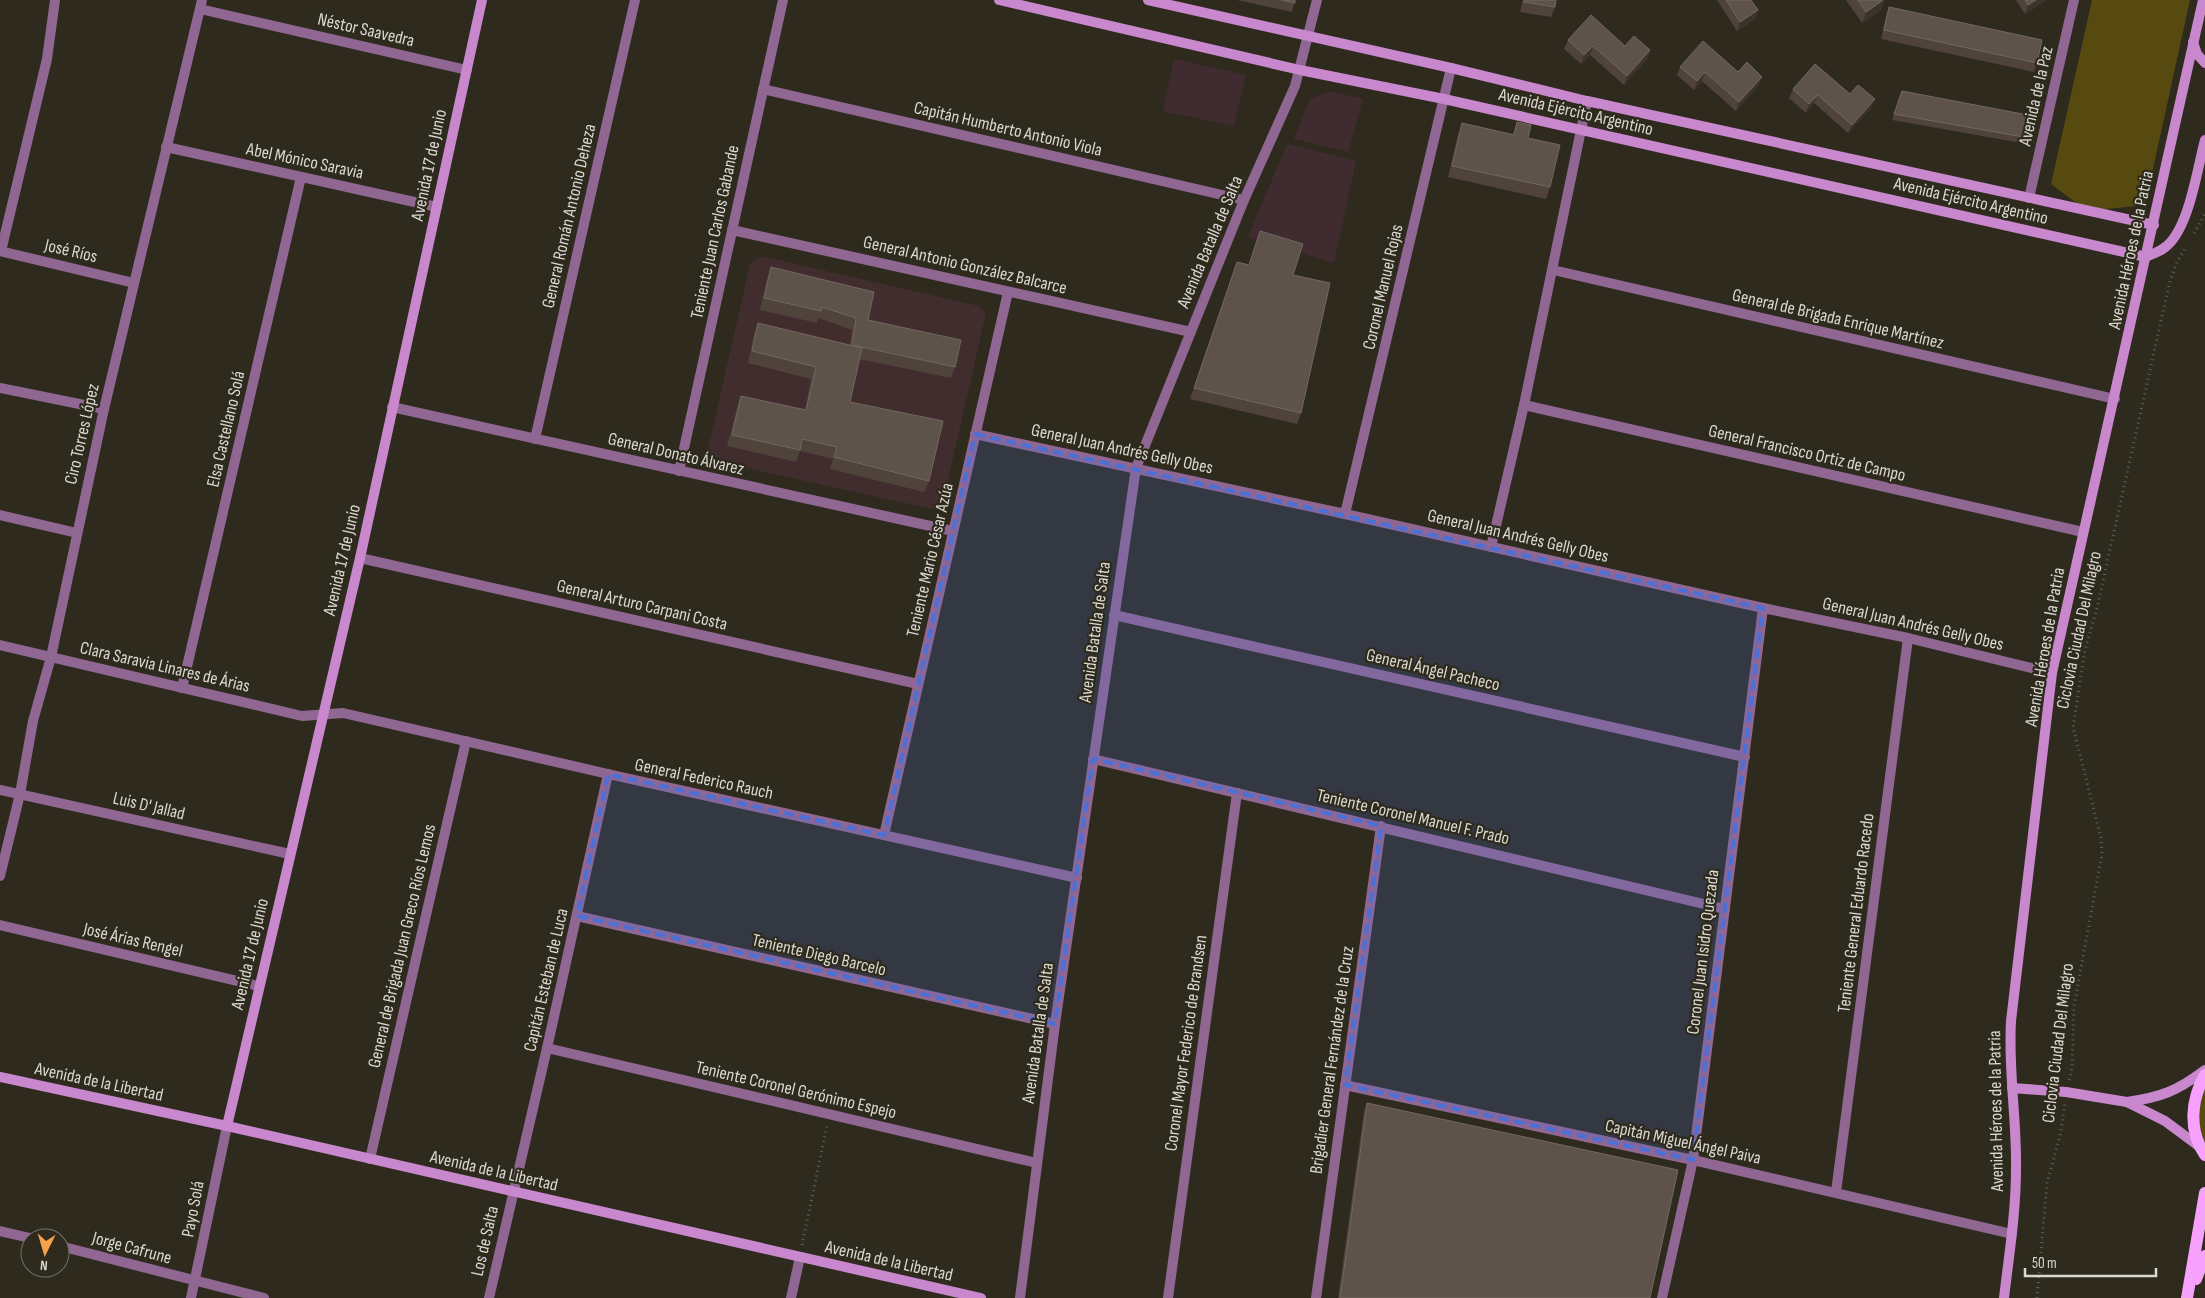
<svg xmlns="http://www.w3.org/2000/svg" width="2205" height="1298" font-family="'Sofia Sans Condensed',sans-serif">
	<rect width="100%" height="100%" fill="#2e2b1e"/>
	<g fill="#402c30">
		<polygon points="1174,59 1246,75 1234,126 1163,111"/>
		<polygon points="1330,91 1363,99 1348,152 1294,139 1310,99"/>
		<polygon points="1287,144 1356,161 1334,263 1248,237"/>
	</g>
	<polygon fill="#412c2e" points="761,256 979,306 986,313 943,502 932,509 715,461 708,449 750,264"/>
	<g fill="#564a10">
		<polygon points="2092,0 2190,0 2145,205 2087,211 2051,184"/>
		<polygon points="2205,1087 2205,1146 2197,1117"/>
	</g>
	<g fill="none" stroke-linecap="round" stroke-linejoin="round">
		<g stroke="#636155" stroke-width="3" stroke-dasharray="1 4" stroke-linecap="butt">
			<polyline points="2194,233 2205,214"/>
			<polyline points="2069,1080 2072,1069 2074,1006 2102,854 2101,838 2073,727 2085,650 2097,608 2169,285 2176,264 2186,247"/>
			<polyline points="802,1245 827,1126"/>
			<polyline points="2037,1298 2047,1183 2060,1136 2065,1103"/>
		</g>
		<g stroke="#906792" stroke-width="10">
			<polyline points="200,9 467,70"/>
			<polyline points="763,89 1244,200"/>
			<polyline points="166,147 437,207"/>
			<polyline points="2029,198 2074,0"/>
			<polyline points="732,230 1191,332"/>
			<polyline points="0,251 134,283"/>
			<polyline points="1,251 47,59 55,0"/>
			<polyline points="1553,270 2115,399"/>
			<polyline points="0,388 104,409"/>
			<polyline points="1524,405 2083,532"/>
			<polyline points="392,407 953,531"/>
			<polyline points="975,434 1345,514 1763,608 1908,638 2052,673"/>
			<polyline points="535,439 635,0"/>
			<polyline points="679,471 783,0"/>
			<polyline points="1345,514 1451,68"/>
			<polyline points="0,515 77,533"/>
			<polyline points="1491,547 1524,405 1587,101"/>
			<polyline points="360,558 918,684"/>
			<polyline points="1114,615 1745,757"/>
			<polyline points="0,645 302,716 343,713 608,774 1077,878"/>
			<polyline points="182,688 301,177"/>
			<polyline points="1093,759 1725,909"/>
			<polyline points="0,790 290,854"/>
			<polyline points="884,835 1008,292"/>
			<polyline points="0,876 20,794 33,721 51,657 104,409 202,0"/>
			<polyline points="577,916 1055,1024"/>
			<polyline points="0,925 259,986"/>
			<polyline points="547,1048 1037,1163"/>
			<polyline points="1345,1085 1693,1160 2012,1234"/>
			<polyline points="370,1159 466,741"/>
			<polyline points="1836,1192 1908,638"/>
			<polyline points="0,1231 30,1238"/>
			<polyline points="60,1246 264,1298"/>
			<polyline points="191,1298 227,1126"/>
			<polyline points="489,1298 547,1048 608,774"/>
			<polyline points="791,1298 800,1257"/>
			<polyline points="1020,1298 1055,1024 1136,468 1244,200 1295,86 1317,0"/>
			<polyline points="1168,1298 1237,793"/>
			<polyline points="1316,1298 1381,826"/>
			<polyline points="1662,1298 1693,1160 1763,608"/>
		</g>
		<g stroke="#c988cd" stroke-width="10">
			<polyline points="999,0 1300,70 1444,99 2146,257"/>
			<polyline points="1148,0 1451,68 1587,101 2154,225"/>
			<polyline points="2193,42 2197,54 2205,63"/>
			<path d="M2146,257C2152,254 2159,252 2164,248C2189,231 2197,169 2205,140"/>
			<polyline points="0,1077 227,1126 981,1298"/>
			<polyline points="2012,1088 2066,1092 2127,1102 2165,1121 2200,1147"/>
			<path d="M2127,1102C2162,1097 2177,1091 2205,1070"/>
			<polyline points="227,1126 360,558 482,0"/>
			<path d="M2004,1298C2009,1255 2016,1212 2016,1169C2017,1120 2008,1071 2011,1021L2052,673L2203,0"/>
		</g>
		<g stroke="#f6a1fb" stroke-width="12">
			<path d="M2205,1075C2191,1100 2188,1130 2205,1155"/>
			<polyline points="2196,1279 2205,1256"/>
			<polyline points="2187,1298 2205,1193"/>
		</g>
	</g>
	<g fill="#4f433b">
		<polygon points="1237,0 1295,0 1292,12"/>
		<polygon points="1523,0 1556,0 1555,7 1551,17 1520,12"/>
		<polygon points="1717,0 1751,0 1758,10 1755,19 1737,31"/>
		<polygon points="1846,0 1884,0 1881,10 1862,23"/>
		<polygon points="2016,0 2047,0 2025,14"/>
		<polygon points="1889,7 2037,63 2034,72 1881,39 1886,16"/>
		<polygon points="1568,40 1625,46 1650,50 1647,59 1624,85 1590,55 1581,64 1564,49"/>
		<polygon points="1680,67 1738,72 1759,85 1736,111 1702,81 1694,90 1677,75"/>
		<polygon points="1793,89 1850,94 1871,108 1848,133 1814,103 1806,113 1789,98"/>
		<polygon points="1902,91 2029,138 2027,144 1892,120"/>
		<polygon points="1517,122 1528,138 1550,187 1546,199 1448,177 1458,135 1462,123 1513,134"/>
		<polygon points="1260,231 1293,275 1301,413 1297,424 1190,399 1237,262 1249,265"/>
		<polygon points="771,267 955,367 951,378 859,359 850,402 929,481 924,492 830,469 833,459 800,451 796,462 727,446 737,408 741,396 805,410 811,379 748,363 754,334 758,323 850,345 852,330 818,318 817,323 760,310 767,279"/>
		<polygon points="1367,1103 1650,1298 1338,1298 1364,1111"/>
	</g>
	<g fill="#3c3329">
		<polygon points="1883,0 1884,0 1881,10 1862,23 1866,12"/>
		<polygon points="2036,0 2047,0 2025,14 2028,5"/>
		<polygon points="1758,10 1755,19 1737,31 1740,22"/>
		<polygon points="1593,46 1590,55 1581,64 1584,55"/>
		<polygon points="1650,50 1647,59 1624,85 1627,76"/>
		<polygon points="1705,72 1702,81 1694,90 1697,81"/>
		<polygon points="1762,77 1759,85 1736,111 1739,102"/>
		<polygon points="1818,95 1814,103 1806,113 1809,104"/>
		<polygon points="1875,99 1871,108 1848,133 1852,125"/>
	</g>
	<g fill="#5e534b" stroke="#726860">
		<polygon points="1281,0 1295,0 1295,3"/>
		<polygon points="1524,0 1556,0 1555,7 1524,2"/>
		<polygon points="1726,0 1751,0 1758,10 1740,22"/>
		<polygon points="1858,0 1883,0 1866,12"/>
		<polygon points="2025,0 2036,0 2028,5"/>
		<polygon points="1889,7 2042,40 2037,63 1884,30"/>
		<polygon points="1591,15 1625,46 1634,36 1650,50 1627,76 1593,46 1584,55 1568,40"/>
		<polygon points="1703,41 1738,72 1747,62 1762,77 1739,102 1705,72 1697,81 1680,67"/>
		<polygon points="1815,64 1850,94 1858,85 1875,99 1852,125 1818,95 1809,104 1793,89"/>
		<polygon points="1902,91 2033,116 2029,138 1894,114"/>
		<polygon points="1517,122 1531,125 1528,138 1560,145 1550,187 1452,166 1462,123 1514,135"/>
		<polygon points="1260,231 1303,244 1293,275 1330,283 1301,413 1194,388 1237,262 1249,265"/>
		<polygon points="771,267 874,292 868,320 961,340 955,367 852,345 856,318 822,307 821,311 764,298"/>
		<polygon points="758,323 862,348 850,402 943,421 929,481 834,457 837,447 802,439 800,450 732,435 741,396 806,410 816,367 752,351"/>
		<polygon points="1367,1103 1678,1170 1650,1298 1340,1298"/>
	</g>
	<path fill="#4c70d6" fill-opacity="0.2" stroke="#4c70d6" stroke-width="4" stroke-dasharray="10 6" stroke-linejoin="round" d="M975,434L1763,608L1693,1160L1345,1085L1381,826L1093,759L1055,1024L577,916L608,774L884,835Z"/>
	<g text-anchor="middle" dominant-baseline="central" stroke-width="4.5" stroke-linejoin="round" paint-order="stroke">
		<g font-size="18" fill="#dad8d0" stroke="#2e2b1e">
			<text transform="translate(366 30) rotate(13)">Néstor Saavedra</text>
			<text transform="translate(2036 96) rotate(-77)">Avenida de la Paz</text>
			<text transform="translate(1576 112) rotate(13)">Avenida Ejército Argentino</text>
			<text transform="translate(1008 129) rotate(13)">Capitán Humberto Antonio Viola</text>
			<text transform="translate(305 161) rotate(12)">Abel Mónico Saravia</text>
			<text transform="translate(429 165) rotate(-78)">Avenida 17 de Junio</text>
			<text transform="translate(1971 201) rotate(13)">Avenida Ejército Argentino</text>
			<text transform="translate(569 216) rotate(-77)">General Román Antonio Deheza</text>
			<text transform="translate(715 232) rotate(-78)">Teniente Juan Carlos Gabande</text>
			<text transform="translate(1210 242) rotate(-67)">Avenida Batalla de Salta</text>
			<text transform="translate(2131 250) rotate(-78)">Avenida Héroes de la Patria</text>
			<text transform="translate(71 251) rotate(13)">José Ríos</text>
			<text transform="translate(965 265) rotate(13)">General Antonio González Balcarce</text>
			<text transform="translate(1383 287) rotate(-77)">Coronel Manuel Rojas</text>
			<text transform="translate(1838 319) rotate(13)">General de Brigada Enrique Martínez</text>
			<text transform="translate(226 429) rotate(-77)">Elsa Castellano Solá</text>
			<text transform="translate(82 434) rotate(-77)">Ciro Torres López</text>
			<text transform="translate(1122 449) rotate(12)">General Juan Andrés Gelly Obes</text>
			<text transform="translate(1807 453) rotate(13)">General Francisco Ortiz de Campo</text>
			<text transform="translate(676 454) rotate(13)">General Donato Álvarez</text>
			<text transform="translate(1518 536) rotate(13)">General Juan Andrés Gelly Obes</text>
			<text transform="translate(342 560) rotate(-77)">Avenida 17 de Junio</text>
			<text transform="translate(930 560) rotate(-77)">Teniente Mario César Azúa</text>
			<text transform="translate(642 605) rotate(13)">General Arturo Carpani Costa</text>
			<text transform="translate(1913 624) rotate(13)">General Juan Andrés Gelly Obes</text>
			<text transform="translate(2079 630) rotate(-78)">Ciclovia Ciudad Del Milagro</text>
			<text transform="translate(1095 632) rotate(-82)">Avenida Batalla de Salta</text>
			<text transform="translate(2045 647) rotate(-80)">Avenida Héroes de la Patria</text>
			<text transform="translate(165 667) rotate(13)">Clara Saravia Linares de Árias</text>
			<text transform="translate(1433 670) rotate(13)">General Ángel Pacheco</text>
			<text transform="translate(704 779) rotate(12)">General Federico Rauch</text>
			<text transform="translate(149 806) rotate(13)">Luis D' Jallad</text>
			<text transform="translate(1413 817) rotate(13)">Teniente Coronel Manuel F. Prado</text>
			<text transform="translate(1856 913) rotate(-83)">Teniente General Eduardo Racedo</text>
			<text transform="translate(133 940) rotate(13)">José Árias Rengel</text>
			<text transform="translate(402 946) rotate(-77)">General de Brigada Juan Greco Ríos Lemos</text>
			<text transform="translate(1703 952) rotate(-83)">Coronel Juan Isidro Quezada</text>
			<text transform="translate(250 954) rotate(-77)">Avenida 17 de Junio</text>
			<text transform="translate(819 955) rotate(13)">Teniente Diego Barcelo</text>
			<text transform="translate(546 980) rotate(-77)">Capitán Esteban de Luca</text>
			<text transform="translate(1038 1033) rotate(-82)">Avenida Batalla de Salta</text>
			<text transform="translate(1186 1043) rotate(-82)">Coronel Mayor Federico de Brandsen</text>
			<text transform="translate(2058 1043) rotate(-83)">Ciclovia Ciudad Del Milagro</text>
			<text transform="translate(1332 1060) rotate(-82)">Brigadier General Fernández de la Cruz</text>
			<text transform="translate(99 1082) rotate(12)">Avenida de la Libertad</text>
			<text transform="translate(796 1090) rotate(13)">Teniente Coronel Gerónimo Espejo</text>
			<text transform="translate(1996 1111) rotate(-91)">Avenida Héroes de la Patria</text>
			<text transform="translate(1683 1142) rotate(12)">Capitán Miguel Ángel Paiva</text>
			<text transform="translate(494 1171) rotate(13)">Avenida de la Libertad</text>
			<text transform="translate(193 1209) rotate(-79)">Payo Solá</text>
			<text transform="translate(485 1241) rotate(-77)">Los de Salta</text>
			<text transform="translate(132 1248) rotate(15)">Jorge Cafrune</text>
			<text transform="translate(889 1261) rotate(13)">Avenida de la Libertad</text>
		</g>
	</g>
	<g transform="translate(45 1253) rotate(185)"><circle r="24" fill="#2e2b1e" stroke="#737065"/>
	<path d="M0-4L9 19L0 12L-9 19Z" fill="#f9a04c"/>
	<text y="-8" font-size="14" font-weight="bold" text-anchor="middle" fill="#dad8d0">N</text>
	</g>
	<path d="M2025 1268v8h131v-8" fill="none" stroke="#dad8d0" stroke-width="2.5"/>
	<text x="2032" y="1268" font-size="15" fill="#dad8d0" stroke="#2e2b1e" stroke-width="4" paint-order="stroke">50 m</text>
</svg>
